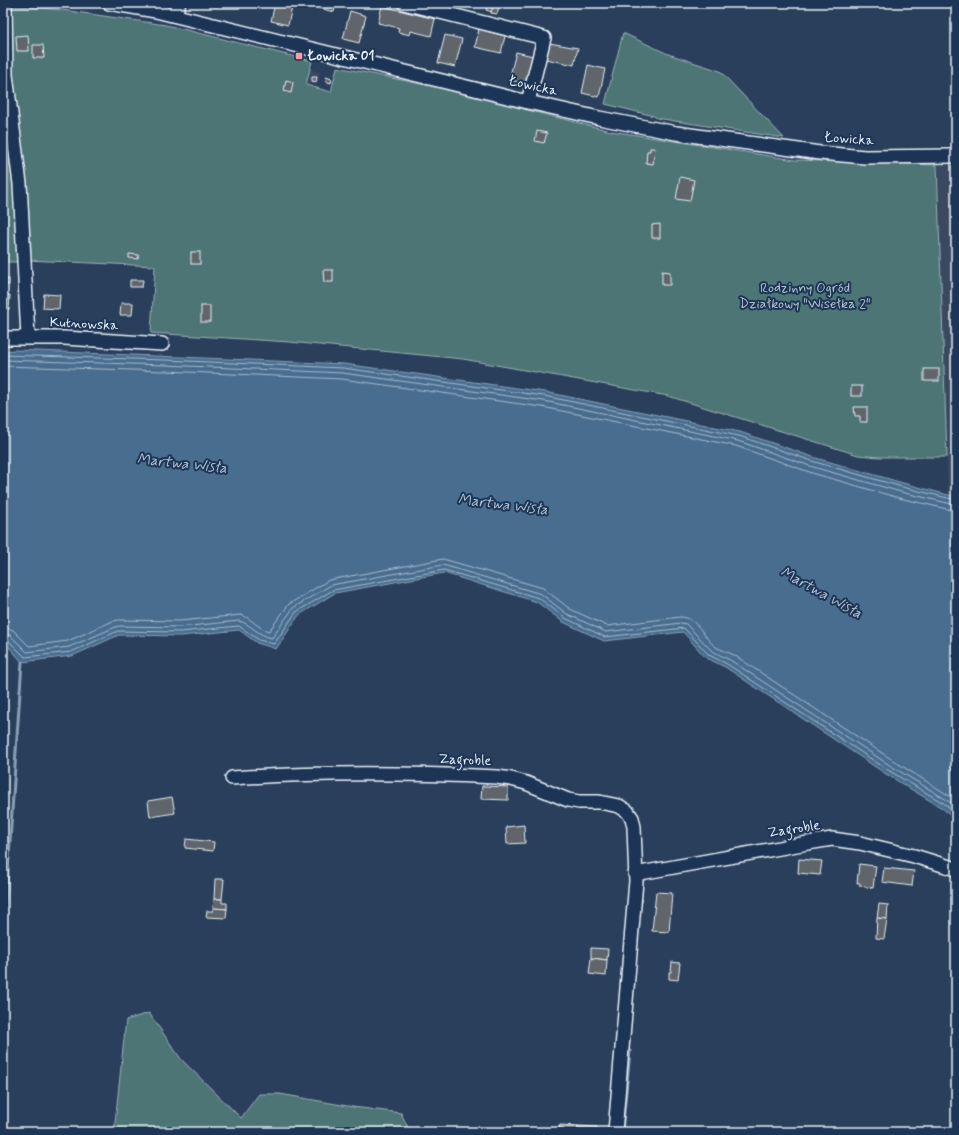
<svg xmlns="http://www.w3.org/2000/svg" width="959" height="1135" font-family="Mynerve,sans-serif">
	<rect width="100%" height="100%" fill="#2a3f5b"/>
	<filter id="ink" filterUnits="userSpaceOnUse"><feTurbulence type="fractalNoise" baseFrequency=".025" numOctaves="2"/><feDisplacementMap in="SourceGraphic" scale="8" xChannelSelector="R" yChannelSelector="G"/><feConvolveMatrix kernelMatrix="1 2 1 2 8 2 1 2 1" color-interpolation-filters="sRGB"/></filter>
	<g filter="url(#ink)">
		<g fill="#3a4a60">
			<polygon points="311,70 320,72 317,85 308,83"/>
			<polygon points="956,164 956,497 948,495 937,165"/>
		</g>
		<g fill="#4e7476" stroke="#9bb2b7">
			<polygon points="10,5 62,10 166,25 312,61 306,85 331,92 337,67 431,86 611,131 795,160 937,165 947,457 879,457 858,455 668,396 463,359 289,342 151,333 155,266 27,260 11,84"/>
			<polygon points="623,33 668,54 720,71 784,138 656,118 654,116 605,104"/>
			<polygon points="3,109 4,116 9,130 19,262 3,262"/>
			<polygon points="149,1013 181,1059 241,1118 259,1094 280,1094 353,1107 401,1113 410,1132 114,1132 126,1020"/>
		</g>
		<polygon fill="#486d8f" stroke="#88a2b9" points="14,350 344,364 545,392 740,432 816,458 903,483 956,497 956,819 942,808 886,774 725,667 706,658 683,632 604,641 563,622 537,602 444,573 335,593 299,615 276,649 257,643 239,630 181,636 119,635 72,656 22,662 3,640 3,351"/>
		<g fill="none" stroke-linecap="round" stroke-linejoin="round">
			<g stroke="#a8bcce" stroke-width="1">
				<polyline points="3,355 165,360 343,368 544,396 739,436 815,462 902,487 956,500"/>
				<polyline points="3,360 165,365 343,373 544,401 738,441 813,467 901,492 956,505"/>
				<polyline points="3,366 165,371 342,379 542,407 736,446 812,473 899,498 956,511"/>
				<path d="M3,627L13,630L29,646L68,641L113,621L119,620L180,621L240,615C251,617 258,629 269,631L289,604L329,580L443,559L543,588L570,609L607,626L680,617C698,617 703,638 716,647C721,650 728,652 734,655L894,761L956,800"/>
				<path d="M3,633L10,635L27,652L69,647L118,626L180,627L239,621C251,624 257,635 272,638L293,608L331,585L443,565L541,594L567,614L606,632L681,623L686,624L712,651L730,660L891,766L947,800L956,807"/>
				<polyline points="3,638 7,639 25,657 71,652 118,631 180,632 239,626 259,640 274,644 296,612 333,590 444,570 539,598 565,618 605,637 684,628 709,655 727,664 888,770 945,804 956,814"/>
			</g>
			<g stroke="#88a2b9" stroke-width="3">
				<polyline points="3,945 22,662"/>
				<polyline points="622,1132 630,1051"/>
			</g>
		</g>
		<g fill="#5e656a" stroke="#e8f1f8">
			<polygon points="200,3 218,3 217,7"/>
			<polygon points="275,3 293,3 288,25 271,21"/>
			<polygon points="308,3 336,3 334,12 308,5"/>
			<polygon points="488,3 494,3 492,12 486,10"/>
			<polygon points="494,3 500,3 497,14 491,13"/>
			<polygon points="382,6 435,19 431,36 411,31 410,35 398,32 399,28 378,23"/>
			<polygon points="350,11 366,16 359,43 343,39"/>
			<polygon points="479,29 505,36 501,53 475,47"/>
			<polygon points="28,35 29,51 17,51 16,36"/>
			<polygon points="445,35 462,39 455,67 438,63"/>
			<polygon points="549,43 578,48 574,65 546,59"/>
			<polygon points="33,45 43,45 44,58 33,58"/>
			<polygon points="516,52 533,56 526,84 509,80"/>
			<polygon points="588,65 605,69 599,97 582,93"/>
			<polygon points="312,77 317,77 316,82 312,81"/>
			<polygon points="326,77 332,79 331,83 325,81"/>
			<polygon points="286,80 293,82 291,93 284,91"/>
			<polygon points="537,131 547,133 544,143 535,141"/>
			<polygon points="650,148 655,148 653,164 646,163 647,151 650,151"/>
			<polygon points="680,177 694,180 690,201 676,199"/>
			<polygon points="660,224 660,238 652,238 652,225"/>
			<rect x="191" y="252" width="9" height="12"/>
			<polygon points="129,254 139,255 138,259 129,258"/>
			<polygon points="323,270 333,270 333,282 324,282"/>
			<polygon points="662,271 670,272 670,285 662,285"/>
			<rect x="3" y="279" width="6" height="6"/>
			<polygon points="130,280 143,280 142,287 130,287"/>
			<polygon points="44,294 60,295 59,309 43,308"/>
			<polygon points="3,295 10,295 9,309 3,309"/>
			<polygon points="121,303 133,303 132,315 120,315"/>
			<rect x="201" y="306" width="9" height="16"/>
			<rect x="924" y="369" width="15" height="12"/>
			<rect x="851" y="386" width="11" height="10"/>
			<polygon points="854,407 867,407 867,422 860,422 860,416 855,416"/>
			<polygon points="482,786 508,787 508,800 481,799"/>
			<polygon points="172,797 175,813 150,817 148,801"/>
			<polygon points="524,825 525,843 507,844 506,827"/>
			<polygon points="186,839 214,842 213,851 185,848"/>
			<polygon points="799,859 822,861 820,875 798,873"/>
			<polygon points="859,864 876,866 873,888 860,886 860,883 857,883"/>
			<polygon points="884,868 914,871 912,886 882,882"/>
			<polygon points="215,879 224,879 222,899 214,899"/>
			<polygon points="656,892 672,893 669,932 652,931"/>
			<polygon points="214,899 222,899 222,903 227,903 227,909 213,908"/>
			<polygon points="879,904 888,905 887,919 877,918"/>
			<polygon points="213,908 227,909 226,918 206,917 207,911 213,911"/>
			<polygon points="877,918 887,919 884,939 876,938"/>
			<polygon points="591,948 608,949 607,960 591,958"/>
			<polygon points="591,958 607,960 606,976 589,974"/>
			<polygon points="672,962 680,963 678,980 669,979 669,972 671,972"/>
			<polygon points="560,1125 578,1126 577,1132 559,1132"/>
			<polygon points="578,1126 597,1127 597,1132 577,1132"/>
		</g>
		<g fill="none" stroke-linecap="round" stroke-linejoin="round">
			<defs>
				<g id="minor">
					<polyline points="5,3 6,75 20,184 28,337"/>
					<polyline points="109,3 156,11 528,102 599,118 676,133 820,153 865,157 956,156"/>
					<polyline points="404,3 544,38 528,102"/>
					<polyline points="174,15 179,3"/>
					<polyline points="3,338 64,338 162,344"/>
					<path d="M232,778C320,772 409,773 497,777L511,779L526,783L568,800L579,802H599L619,806L627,811L632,818L634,827L636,881L615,1132"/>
					<polyline points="635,874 802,844 832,839 860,843 914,856 956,869"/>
				</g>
			</defs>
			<use href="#minor" stroke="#e8f1f8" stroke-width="16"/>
			<use href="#minor" stroke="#1d3557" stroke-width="13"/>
		</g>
	</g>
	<rect fill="#ff9aa2" stroke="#1d3557" stroke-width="1.5" x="295" y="52" width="8" height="8" rx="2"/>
	<g text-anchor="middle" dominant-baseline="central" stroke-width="4" stroke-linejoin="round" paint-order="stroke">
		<g font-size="14" font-weight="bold" fill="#e8f1f8" stroke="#1d3557" text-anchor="start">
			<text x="307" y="56">Łowicka 01</text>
		</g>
		<g font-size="14" fill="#e8f1f8" stroke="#1d3557">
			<text transform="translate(533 86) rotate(13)">Łowicka</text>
			<text transform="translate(849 139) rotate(4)">Łowicka</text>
			<text transform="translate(84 324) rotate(3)">Kutnowska</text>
			<text transform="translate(465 760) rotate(2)">Zagroble</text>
			<text transform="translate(794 829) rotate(-9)">Zagroble</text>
		</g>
		<g font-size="14" fill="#b2c5ca" stroke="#1d3557">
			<text x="805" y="288">Rodzinny Ogród<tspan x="805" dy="16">Działkowy "Wisełka 2"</tspan></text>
		</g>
		<g font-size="15" font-style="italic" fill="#b0c3d3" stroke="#1d3557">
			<text transform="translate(182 464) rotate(6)">Martwa Wisła</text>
			<text transform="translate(503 505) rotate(7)">Martwa Wisła</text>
			<text transform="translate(821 593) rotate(29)">Martwa Wisła</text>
		</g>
	</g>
	<rect width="959" height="1135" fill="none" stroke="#1d3557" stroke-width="16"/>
	<rect x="8" y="8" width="943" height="1119" fill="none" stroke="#e8f1f8" stroke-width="1.5" filter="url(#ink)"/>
</svg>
